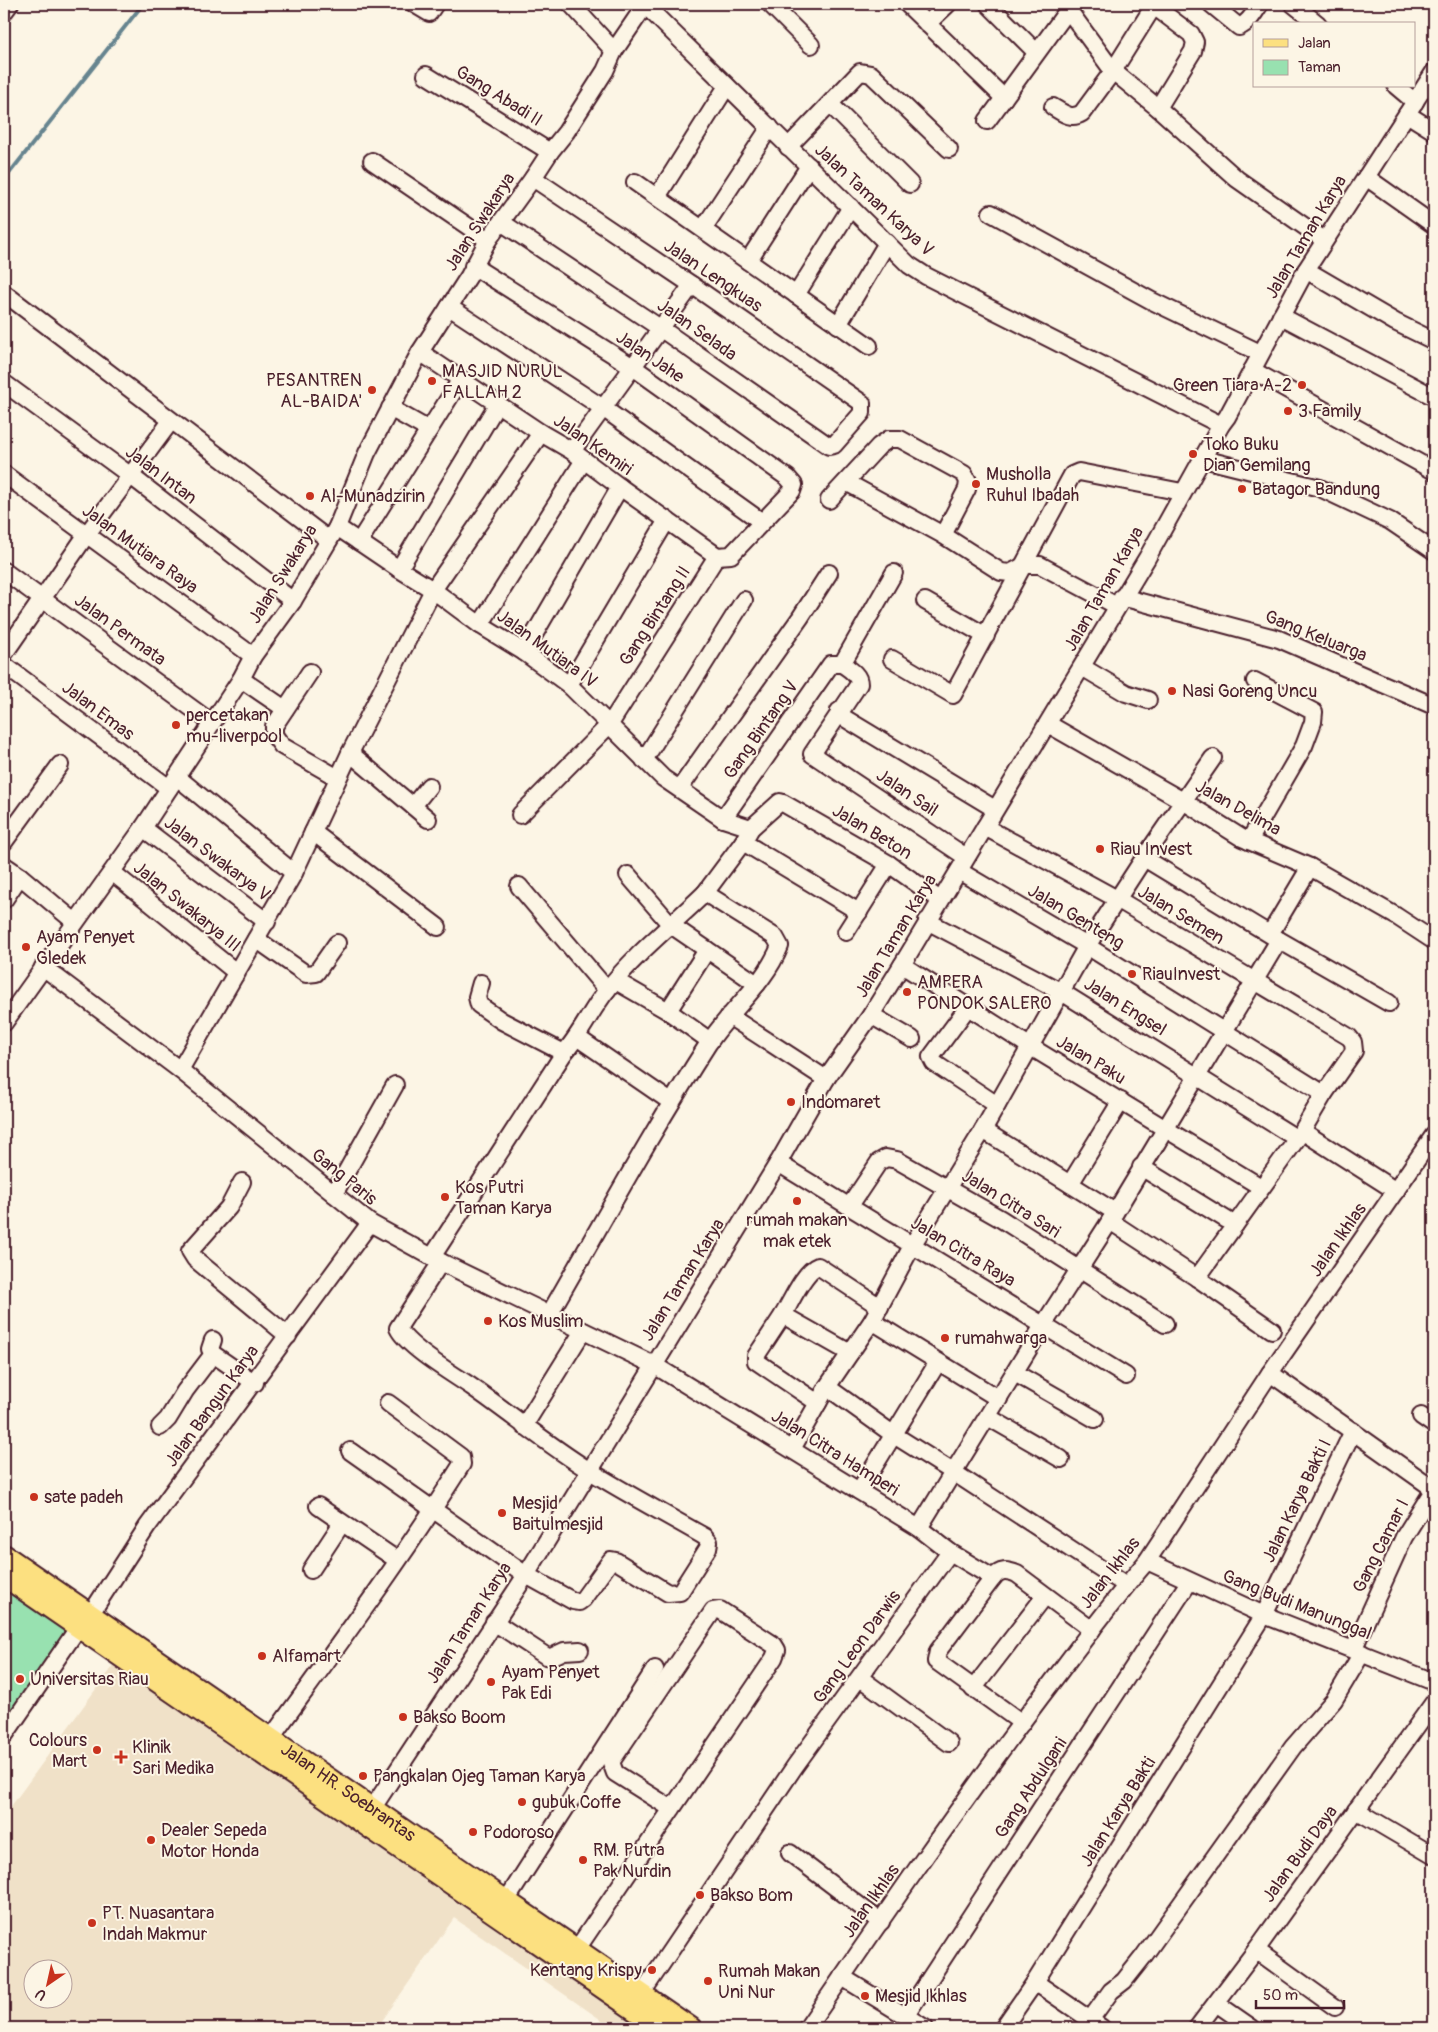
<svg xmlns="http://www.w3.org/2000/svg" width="1438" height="2032" font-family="Pangolin,sans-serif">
	<rect width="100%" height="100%" fill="#fcf5e5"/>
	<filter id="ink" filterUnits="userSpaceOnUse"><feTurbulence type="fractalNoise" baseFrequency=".02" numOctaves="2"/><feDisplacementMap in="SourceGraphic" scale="10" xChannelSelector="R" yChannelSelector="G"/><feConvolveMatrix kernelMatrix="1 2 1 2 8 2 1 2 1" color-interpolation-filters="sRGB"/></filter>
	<g filter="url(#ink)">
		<path fill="#f0e1c8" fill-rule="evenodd" d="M114,1664L649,2028H613L454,1918L377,2028H4V1816ZM32,1970H62V2000H32Z"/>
		<polygon fill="#98e1b0" stroke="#71806e" points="4,1589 68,1633 4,1726"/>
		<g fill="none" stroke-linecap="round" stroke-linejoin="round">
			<polyline stroke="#66848f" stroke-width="4" points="4,180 143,4"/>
			<defs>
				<g id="minor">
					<polyline points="414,4 429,13 435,4"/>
					<polyline points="571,4 614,51"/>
					<polyline points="770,4 811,45"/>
					<polyline points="907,4 1004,98 1068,10"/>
					<polyline points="988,4 1036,52"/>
					<polyline points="1064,4 1113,71 1158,108 1237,179 1324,240"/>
					<path d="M1211,4L1239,27C1249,23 1254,13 1260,4"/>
					<polyline points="1293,4 1318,24"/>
					<polyline points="645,5 909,265 926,276 1221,425"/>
					<polyline points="1154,6 1191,34 1195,42 1193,51 1158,108"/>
					<polyline points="4,12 10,4"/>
					<polyline points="927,24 948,4"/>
					<polyline points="426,75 550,152"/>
					<polyline points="1396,86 1415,102"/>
					<polyline points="830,104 910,184"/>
					<path d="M1053,107C1063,113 1071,120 1082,113L1113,71L1155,4"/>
					<polyline points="1407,114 1434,131"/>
					<polyline points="987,121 1004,98"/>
					<polyline points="788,147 860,72 871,74 949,149"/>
					<polyline points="372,161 488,240"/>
					<polyline points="1366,177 1434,225"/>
					<polyline points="635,182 869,346"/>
					<polyline points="657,197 727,86"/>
					<polyline points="991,213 1152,301 1260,353"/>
					<polyline points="501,222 660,328 829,446 834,445 862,413 862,403 692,285 533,178"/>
					<polyline points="703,229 770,127"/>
					<polyline points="748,261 809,166"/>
					<polyline points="473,266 633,367 788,478 794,485 792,491 731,555 717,556"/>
					<polyline points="1306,270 1395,322 1434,341"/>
					<polyline points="4,293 329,540"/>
					<polyline points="796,295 851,207"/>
					<polyline points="449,307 603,408 762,522"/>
					<polyline points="1281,316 1434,397"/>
					<polyline points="838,325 887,243"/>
					<polyline points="420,352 541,433 572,451 620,487 717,556"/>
					<polyline points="1252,370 1434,471"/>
					<polyline points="4,383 131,476 293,601"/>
					<polyline points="390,408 429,430"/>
					<polyline points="572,451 692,285"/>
					<polyline points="1203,459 1320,488 1390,521 1434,551"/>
					<polyline points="4,474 253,656"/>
					<polyline points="846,482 943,535 1001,572 1010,573 1025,565 1040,565 1117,606"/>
					<polyline points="829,500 879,446 889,439 900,439 964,474 968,481 967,489 943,535"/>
					<polyline points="337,527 399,569 433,590 480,625 524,652 569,685 663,778 723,819 751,828"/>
					<polyline points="359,542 461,379"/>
					<polyline points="399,569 498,403"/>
					<polyline points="4,571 212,723"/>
					<polyline points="1122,597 1279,639 1434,706"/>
					<polyline points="925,601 986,636"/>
					<polyline points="480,625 584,460"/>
					<polyline points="524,652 620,487"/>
					<polyline points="4,654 87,534 171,421"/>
					<polyline points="892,659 953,695 1072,475 1079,472 1182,492"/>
					<polyline points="842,664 894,573"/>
					<polyline points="4,665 169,788"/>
					<polyline points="1082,667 1126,693 1148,700"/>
					<polyline points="310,672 274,726 274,735 282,746 338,778"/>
					<polyline points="241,679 285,709"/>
					<polyline points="569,685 667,520"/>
					<polyline points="839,711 841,716 995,809"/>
					<polyline points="1048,724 1183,801 1242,838 1310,867 1396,916 1434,941"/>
					<polyline points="350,753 428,819"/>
					<polyline points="644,760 744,600"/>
					<polyline points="177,777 294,873"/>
					<polyline points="680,788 800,618 829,573"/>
					<polyline points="413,806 429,786"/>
					<polyline points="520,815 610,724 717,556"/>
					<path d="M723,819L831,664H842C849,669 859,674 859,684L812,754L966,857"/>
					<polyline points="985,827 1117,899 1349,1037 1353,1042 1354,1051 1324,1094 1301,1133"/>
					<polyline points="143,828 267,922"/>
					<polyline points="313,832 438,927"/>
					<polyline points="1249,841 1304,746 1313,722 1314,712 1255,681"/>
					<polyline points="4,842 60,765"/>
					<polyline points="1144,858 1279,940 1389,1003"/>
					<polyline points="4,865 20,876 75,922"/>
					<polyline points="959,871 1087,946 1324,1094"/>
					<polyline points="112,872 237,973"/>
					<polyline points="628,875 671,925 757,984"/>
					<polyline points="519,886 607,990"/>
					<polyline points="705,893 743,842"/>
					<polyline points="4,900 20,876"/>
					<polyline points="859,912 743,842 751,828 780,802 783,803 889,864 940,900"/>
					<polyline points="927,921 1060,991 1296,1138"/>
					<polyline points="846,932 889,864"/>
					<polyline points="1270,934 1310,867"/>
					<polyline points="256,939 306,974 316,973 337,943"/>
					<polyline points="902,965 1031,1047 1261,1187"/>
					<polyline points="43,967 180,1070 370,1223 441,1262 654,1365 919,1528 950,1552 993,1578"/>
					<polyline points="616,981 668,1011 710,1041"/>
					<polyline points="481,983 477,997 479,1005 502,1021 564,1053"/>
					<polyline points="968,1007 931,1057 934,1063 997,1105"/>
					<polyline points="668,1011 707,950"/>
					<polyline points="871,1015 912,1039"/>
					<polyline points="729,1016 826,1079"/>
					<polyline points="4,1023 143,828 241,679 253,656 293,601 337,527 367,453 420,352 469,276 488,240 533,178 550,152 566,132 605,71 614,51 646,4"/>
					<polyline points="578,1038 671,1102"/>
					<polyline points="180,1070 294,873 350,753 433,590 541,433"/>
					<polyline points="983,1130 1115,1212"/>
					<polyline points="778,1163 1126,1376"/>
					<polyline points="1141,1167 1235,1225"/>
					<polyline points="242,1182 229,1207 190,1251 195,1259 288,1336"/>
					<polyline points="1070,1184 1121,1101"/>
					<polyline points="334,1194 395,1085"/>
					<polyline points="849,1207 879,1162 886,1158 897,1160 1001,1219 1165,1324"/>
					<polyline points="1110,1221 1197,1278 1272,1330"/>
					<path d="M432,1257L564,1053C581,1034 591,1010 607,990C635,954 672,925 705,893L775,937L780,946C765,984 730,1010 708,1044C652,1131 602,1223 550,1313"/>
					<polyline points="1197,1278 1301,1133 1305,1133 1396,1191"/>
					<polyline points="783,1315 756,1356 756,1361 818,1403"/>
					<polyline points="872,1321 999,1399"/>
					<polyline points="213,1340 210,1349 213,1354 255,1383"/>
					<path d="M850,1353L783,1315C791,1302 804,1271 818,1266L880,1307"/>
					<polyline points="1015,1373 1095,1419"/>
					<polyline points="1270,1373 1434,1489"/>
					<polyline points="827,1387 894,1435 953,1472 1126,1585"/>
					<polyline points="1421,1416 1434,1425"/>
					<polyline points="988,1417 1061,1459"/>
					<polyline points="524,1426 583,1331"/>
					<polyline points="160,1427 168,1419 185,1391 213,1354"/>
					<polyline points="792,1449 827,1387 872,1321 913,1244 983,1130 1087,946 1144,858 1213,758"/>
					<path d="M350,1451L526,1575L573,1601L579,1602L583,1599L611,1560L616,1561L668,1593L680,1592L708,1548L709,1542L705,1537C667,1515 627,1494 590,1471C548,1445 511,1414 472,1387C453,1374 407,1347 398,1328L441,1262"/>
					<polyline points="859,1491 938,1362"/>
					<polyline points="318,1506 397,1560"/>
					<polyline points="919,1528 1044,1324 1110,1221 1279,940"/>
					<polyline points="1147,1561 1264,1615 1434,1682"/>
					<polyline points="311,1570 342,1523"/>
					<polyline points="90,1615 147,1527 370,1223"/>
					<polyline points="494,1622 546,1656 551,1657 564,1651 580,1650"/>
					<polyline points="1353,1650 1404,1537 1434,1489"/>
					<polyline points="860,1678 949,1743"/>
					<polyline points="973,1689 1045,1596"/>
					<path d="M1022,1723L936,1661L938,1651L993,1578C1000,1569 1007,1570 1017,1574L1092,1630"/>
					<polyline points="4,1736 78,1628"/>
					<path d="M271,1738C336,1648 403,1558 462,1464L461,1457L388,1403"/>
					<polyline points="372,1809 526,1575 778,1163 826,1079 871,1015 902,965 1147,558 1221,425 1227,417 1306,270 1434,72"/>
					<polyline points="1356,1810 1434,1856"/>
					<polyline points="790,1853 881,1922"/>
					<polyline points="506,1901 655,1669"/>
					<polyline points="577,1949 774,1658 777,1650 774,1645 720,1610 713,1611 611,1762 615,1773 672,1809"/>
					<polyline points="1256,1950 1335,2007"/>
					<polyline points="842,1977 925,2028"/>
					<polyline points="1035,1982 1102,2028"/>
					<polyline points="642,1993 795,1766 950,1552"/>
					<polyline points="1216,2003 1252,2028"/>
					<polyline points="906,2015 1189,1582"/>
					<polyline points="1090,2020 1111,1991 1124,1981 1143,1957 1293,1747 1334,1700 1362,1653"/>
					<path d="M807,2028C883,1917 959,1806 1040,1698C1075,1652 1109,1605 1147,1561L1270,1373L1434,1135"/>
					<polyline points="1003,2028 1035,1982 1264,1615 1353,1431"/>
					<polyline points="1197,2028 1256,1950 1434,1702"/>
				</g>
				<g id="major">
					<path id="s1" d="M4,1555L691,2028"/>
					<polyline points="4,1576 661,2028"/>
				</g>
			</defs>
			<use href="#minor" stroke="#4a1f2b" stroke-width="20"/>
			<use href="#major" stroke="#4a1f2b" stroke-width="24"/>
			<use href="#minor" stroke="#fcf5e5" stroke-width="16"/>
			<use href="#major" stroke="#fce080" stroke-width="20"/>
		</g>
	</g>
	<g fill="#c8321e" stroke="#fcf5e5" stroke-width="2">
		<circle cx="432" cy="381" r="5"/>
		<circle cx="1302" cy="385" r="5"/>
		<circle cx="372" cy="390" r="5"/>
		<circle cx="1288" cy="411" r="5"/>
		<circle cx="1193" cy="454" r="5"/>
		<circle cx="976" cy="484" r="5"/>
		<circle cx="1242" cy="489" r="5"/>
		<circle cx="310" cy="496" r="5"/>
		<circle cx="1172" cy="691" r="5"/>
		<circle cx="176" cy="725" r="5"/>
		<circle cx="1100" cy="849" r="5"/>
		<circle cx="26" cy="947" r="5"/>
		<circle cx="1132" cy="974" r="5"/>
		<circle cx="907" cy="992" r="5"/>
		<circle cx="791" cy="1102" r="5"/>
		<circle cx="445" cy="1197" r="5"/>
		<circle cx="797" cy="1201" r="5"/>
		<circle cx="488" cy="1321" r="5"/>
		<circle cx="945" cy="1338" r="5"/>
		<circle cx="34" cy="1497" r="5"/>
		<circle cx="502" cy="1513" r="5"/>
		<circle cx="262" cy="1656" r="5"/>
		<circle cx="20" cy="1679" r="5"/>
		<circle cx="491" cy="1682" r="5"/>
		<circle cx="403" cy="1717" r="5"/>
		<circle cx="97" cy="1750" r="5"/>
		<path d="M118.5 1749.5h5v5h5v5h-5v5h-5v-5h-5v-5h5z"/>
		<circle cx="363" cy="1776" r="5"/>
		<circle cx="522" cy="1802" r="5"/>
		<circle cx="473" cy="1832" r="5"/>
		<circle cx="151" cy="1840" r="5"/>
		<circle cx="583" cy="1860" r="5"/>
		<circle cx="700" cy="1895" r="5"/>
		<circle cx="92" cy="1923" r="5"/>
		<circle cx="652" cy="1970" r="5"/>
		<circle cx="708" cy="1981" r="5"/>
		<circle cx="865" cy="1996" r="5"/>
	</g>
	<g text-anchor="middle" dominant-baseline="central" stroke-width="4" stroke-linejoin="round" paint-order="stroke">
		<g font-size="18" fill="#4a1f2b" stroke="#fcf5e5">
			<text transform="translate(499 96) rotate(32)">Gang Abadi II</text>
			<text transform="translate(874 200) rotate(43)">Jalan Taman Karya V</text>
			<text transform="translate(480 222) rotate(-57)">Jalan Swakarya</text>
			<text transform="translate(1306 237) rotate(-59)">Jalan Taman Karya</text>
			<text transform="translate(713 276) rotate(34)">Jalan Lengkuas</text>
			<text transform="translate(697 330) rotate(35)">Jalan Selada</text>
			<text transform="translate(650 357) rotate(34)">Jalan Jahe</text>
			<text transform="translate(593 445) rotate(35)">Jalan Kemiri</text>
			<text transform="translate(161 475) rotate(37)">Jalan Intan</text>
			<text transform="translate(140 549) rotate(36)">Jalan Mutiara Raya</text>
			<text transform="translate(283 574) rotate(-58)">Jalan Swakarya</text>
			<text transform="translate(1104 589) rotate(-60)">Jalan Taman Karya</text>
			<text transform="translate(655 616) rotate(-57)">Gang Bintang II</text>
			<text transform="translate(120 630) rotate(36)">Jalan Permata</text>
			<text transform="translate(1316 636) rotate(22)">Gang Keluarga</text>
			<text transform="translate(547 649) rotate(36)">Jalan Mutiara IV</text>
			<text transform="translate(98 711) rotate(37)">Jalan Emas</text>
			<text transform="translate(761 730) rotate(-55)">Gang Bintang V</text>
			<text transform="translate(907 793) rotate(34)">Jalan Sail</text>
			<text transform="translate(1238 808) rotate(29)">Jalan Delima</text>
			<text transform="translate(872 832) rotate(31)">Jalan Beton</text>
			<text transform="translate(217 859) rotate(37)">Jalan Swakarya V</text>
			<text transform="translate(187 907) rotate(39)">Jalan Swakarya III</text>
			<text transform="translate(1181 915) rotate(31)">Jalan Semen</text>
			<text transform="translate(1076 917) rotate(31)">Jalan Genteng</text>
			<text transform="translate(896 936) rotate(-59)">Jalan Taman Karya</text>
			<text transform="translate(1125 1007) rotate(32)">Jalan Engsel</text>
			<text transform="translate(1091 1060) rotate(31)">Jalan Paku</text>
			<text transform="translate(344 1177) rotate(39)">Gang Paris</text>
			<text transform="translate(1011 1204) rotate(32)">Jalan Citra Sari</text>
			<text transform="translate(1338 1240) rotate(-55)">Jalan Ikhlas</text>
			<text transform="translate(963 1252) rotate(31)">Jalan Citra Raya</text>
			<text transform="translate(683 1280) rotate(-58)">Jalan Taman Karya</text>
			<text transform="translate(212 1406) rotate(-54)">Jalan Bangun Karya</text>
			<text transform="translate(835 1453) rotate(32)">Jalan Citra Hamperi</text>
			<text transform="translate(1297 1501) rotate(-64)">Jalan Karya Bakti I</text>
			<text transform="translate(1381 1546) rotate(-63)">Gang Camar I</text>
			<text transform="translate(1110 1573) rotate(-52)">Jalan Ikhlas</text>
			<text transform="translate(1297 1605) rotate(22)">Gang Budi Manunggal</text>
			<text transform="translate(469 1623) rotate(-57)">Jalan Taman Karya</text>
			<text transform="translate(857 1647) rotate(-54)">Gang Leon Darwis</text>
			<text transform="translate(1031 1788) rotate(-57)">Gang Abdulgani</text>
			<text stroke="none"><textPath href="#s1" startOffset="418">Jalan HR. Soebrantas</textPath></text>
			<text transform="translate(1118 1812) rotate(-58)">Jalan Karya Bakti</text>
			<text transform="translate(1300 1854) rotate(-54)">Jalan Budi Daya</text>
			<text transform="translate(871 1901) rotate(-55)">Jalan Ikhlas</text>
		</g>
		<g font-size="18" fill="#4a1f2b" stroke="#fcf5e5" text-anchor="start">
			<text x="442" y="371">MASJID NURUL<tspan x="442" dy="21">FALLAH 2</tspan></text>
			<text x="362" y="380" text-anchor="end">PESANTREN<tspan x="362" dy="21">AL-BAIDA'</tspan></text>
			<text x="1292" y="385" text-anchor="end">Green Tiara A-2</text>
			<text x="1298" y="411">3 Family</text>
			<text x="1203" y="444">Toko Buku<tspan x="1203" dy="21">Dian Gemilang</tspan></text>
			<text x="986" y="474">Musholla<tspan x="986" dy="21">Ruhul Ibadah</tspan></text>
			<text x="1252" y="489">Batagor Bandung</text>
			<text x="320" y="496">Al-Munadzirin</text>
			<text x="1182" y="691">Nasi Goreng Uncu</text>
			<text x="186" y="715">percetakan<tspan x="186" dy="21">mu-liverpool</tspan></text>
			<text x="1110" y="849">Riau Invest</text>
			<text x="36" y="937">Ayam Penyet<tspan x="36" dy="21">Gledek</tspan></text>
			<text x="1142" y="974">RiauInvest</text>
			<text x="917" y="982">AMPERA<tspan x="917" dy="21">PONDOK SALERO</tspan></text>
			<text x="801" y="1102">Indomaret</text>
			<text x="455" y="1187">Kos Putri<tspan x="455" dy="21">Taman Karya</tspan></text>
			<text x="797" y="1220" text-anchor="middle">rumah makan<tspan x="797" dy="21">mak etek</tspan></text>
			<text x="498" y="1321">Kos Muslim</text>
			<text x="955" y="1338">rumahwarga</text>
			<text x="44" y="1497">sate padeh</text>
			<text x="512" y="1503">Mesjid<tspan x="512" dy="21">Baitulmesjid</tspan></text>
			<text x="272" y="1656">Alfamart</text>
			<text x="501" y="1672">Ayam Penyet<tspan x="501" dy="21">Pak Edi</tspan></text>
			<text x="30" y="1679">Universitas Riau</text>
			<text x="413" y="1717">Bakso Boom</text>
			<text x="87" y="1740" text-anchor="end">Colours<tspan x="87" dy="21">Mart</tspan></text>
			<text x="132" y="1747">Klinik<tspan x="132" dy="21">Sari Medika</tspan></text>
			<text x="373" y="1776">Pangkalan Ojeg Taman Karya</text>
			<text x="532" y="1802">gubuk Coffe</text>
			<text x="161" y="1830">Dealer Sepeda<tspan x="161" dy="21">Motor Honda</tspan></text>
			<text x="483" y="1832">Podoroso</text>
			<text x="593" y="1850">RM. Putra<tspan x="593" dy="21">Pak Nurdin</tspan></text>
			<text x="710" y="1895">Bakso Bom</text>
			<text x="102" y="1913">PT. Nuasantara<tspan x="102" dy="21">Indah Makmur</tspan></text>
			<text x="642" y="1970" text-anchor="end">Kentang Krispy</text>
			<text x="718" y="1971">Rumah Makan<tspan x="718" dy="21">Uni Nur</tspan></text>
			<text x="875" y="1996">Mesjid Ikhlas</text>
		</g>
	</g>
	<rect width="1438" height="2032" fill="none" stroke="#fcf5e5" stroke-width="20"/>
	<rect x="10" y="10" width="1418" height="2012" fill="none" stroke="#4a1f2b" stroke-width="2" filter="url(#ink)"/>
	<rect x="1253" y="22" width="162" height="65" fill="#fcf5e5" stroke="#b59f9b"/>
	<rect x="1263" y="39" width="25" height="8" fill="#fce080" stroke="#b59f9b"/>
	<text x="1298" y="48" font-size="15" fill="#4a1f2b">Jalan</text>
	<rect x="1263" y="60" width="25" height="15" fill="#98e1b0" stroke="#b59f9b"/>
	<text x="1298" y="72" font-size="15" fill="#4a1f2b">Taman</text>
	<g transform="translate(48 1984) rotate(214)"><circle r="24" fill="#fcf5e5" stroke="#b59f9b"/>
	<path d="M0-4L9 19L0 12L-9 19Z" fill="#c8321e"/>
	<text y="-8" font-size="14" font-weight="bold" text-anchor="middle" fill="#4a1f2b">U</text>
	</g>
	<path d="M1256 2000v8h88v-8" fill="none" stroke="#4a1f2b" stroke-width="2.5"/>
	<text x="1263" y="2000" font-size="15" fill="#4a1f2b" stroke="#fcf5e5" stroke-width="4" paint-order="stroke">50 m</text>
</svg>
